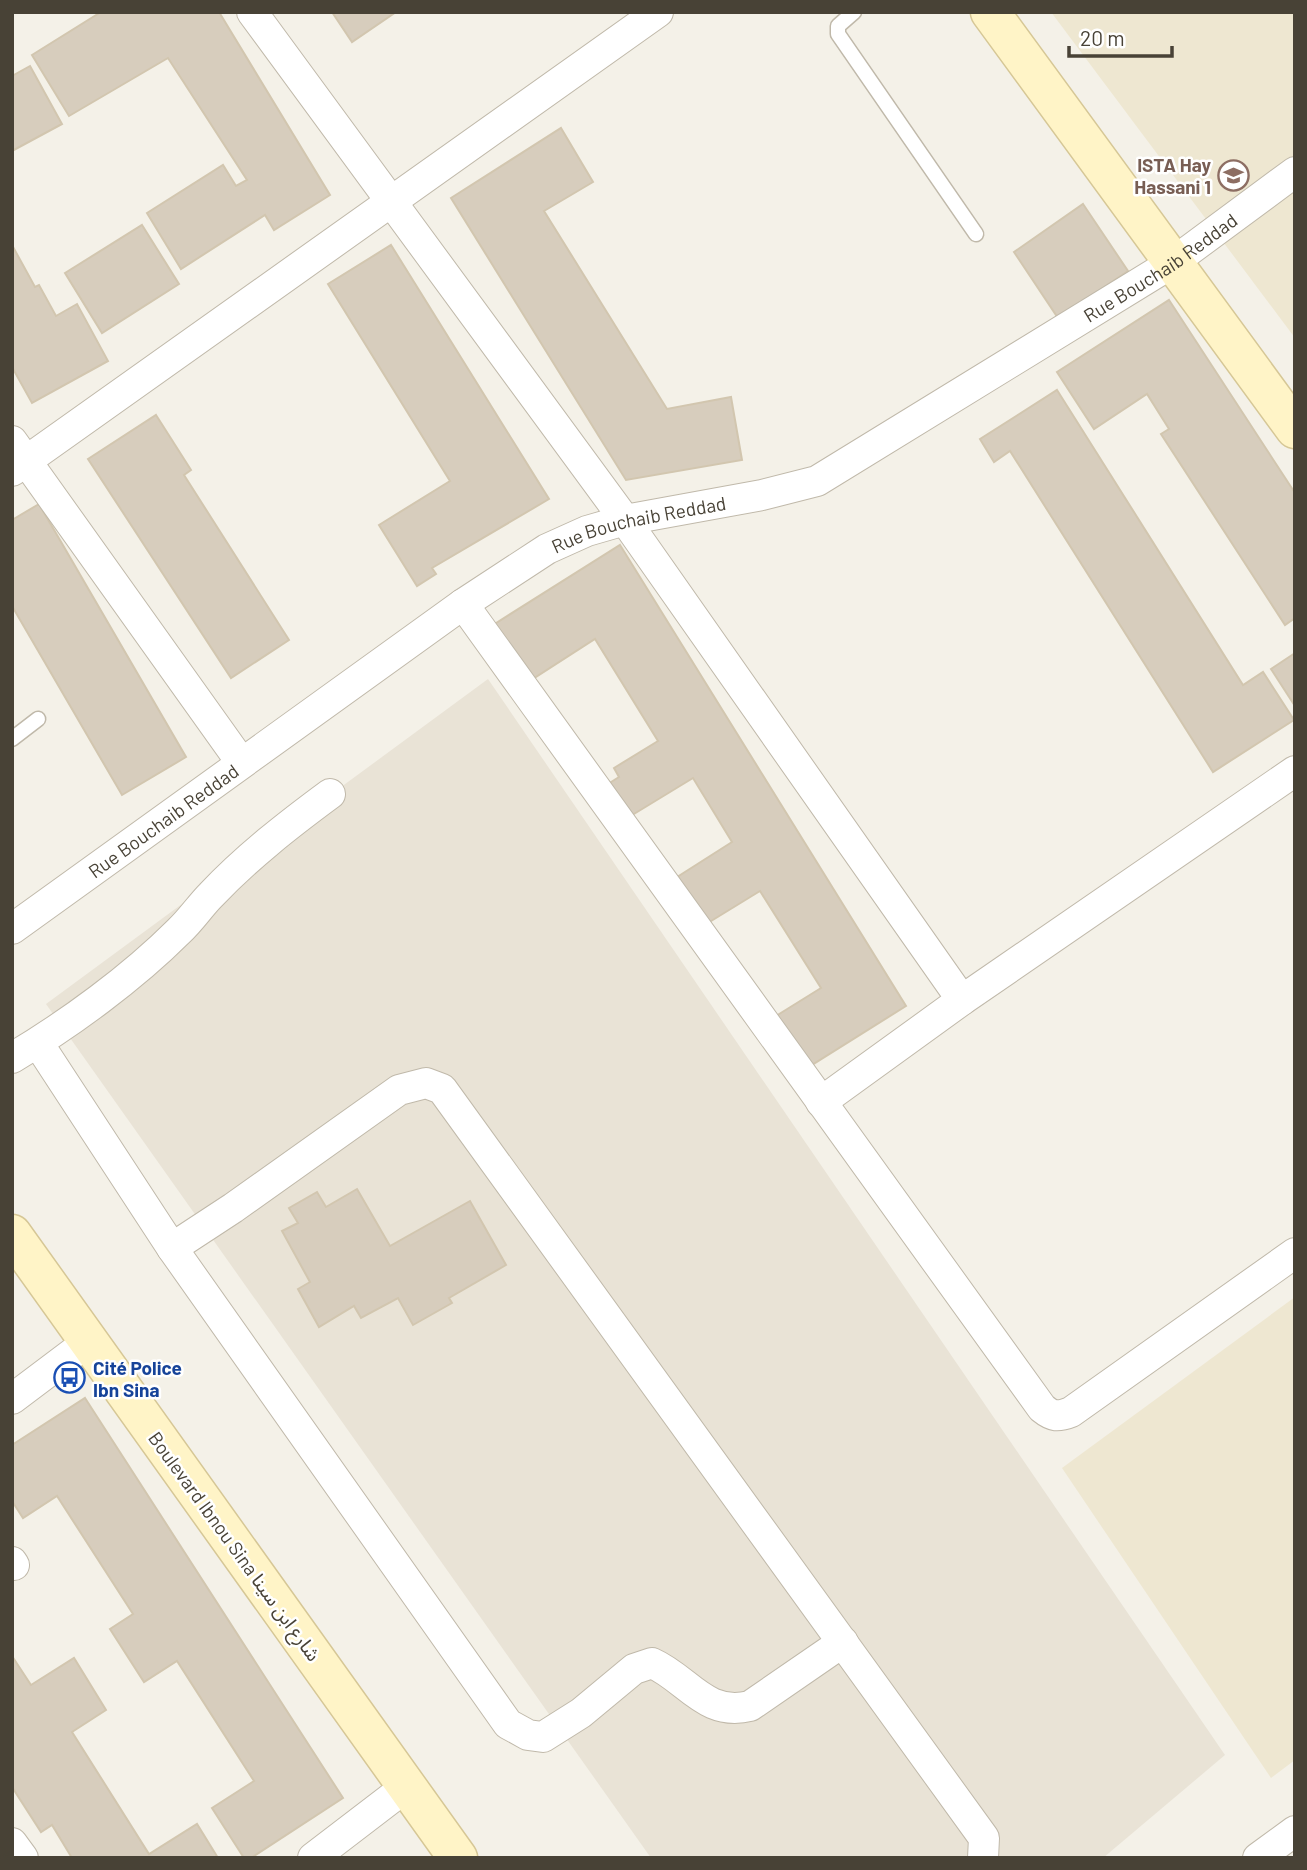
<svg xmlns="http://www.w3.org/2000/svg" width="1307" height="1870" font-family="Barlow,'Noto Sans Arabic',sans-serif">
	<rect width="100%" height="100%" fill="#f4f1e8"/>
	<polygon fill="#e9e3d6" points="488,679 1225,1755 1103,1858 651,1858 46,1004"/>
	<g fill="#eee7d1">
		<polygon points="1051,12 1295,12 1295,338"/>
		<polygon points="1295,1297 1295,1760 1271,1778 1062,1468"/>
	</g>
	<g fill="#d7cdbd" stroke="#d2c6af" stroke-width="2">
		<polygon points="101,12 219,12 330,195 274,230 265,215 181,269 147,213 223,165 236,186 247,180 168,58 69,116 32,55"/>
		<polygon points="332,12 396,12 352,42"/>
		<polygon points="30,66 62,124 12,151 12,76"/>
		<polygon points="561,128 593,182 544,211 667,409 731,397 742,460 626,480 451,198"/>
		<polygon points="1083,204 1128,271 1058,318 1014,252"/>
		<polygon points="142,225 179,284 102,333 65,273"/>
		<polygon points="12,245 35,287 39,285 56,316 77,304 108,361 32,403 12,367"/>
		<polygon points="391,245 549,499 432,568 436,574 417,586 379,525 450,481 328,284"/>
		<polygon points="1169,300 1295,493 1295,618 1285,625 1161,434 1169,429 1147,394 1094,429 1057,372"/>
		<polygon points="1057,390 1243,685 1263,672 1294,720 1213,772 1010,451 994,462 980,439"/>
		<polygon points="156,415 191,470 184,475 289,640 231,678 88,459"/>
		<polygon points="39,504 186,757 122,795 12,606 12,520"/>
		<polygon points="620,545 906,1006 807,1068 776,1016 821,988 760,891 703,926 674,879 732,842 693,778 629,817 608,784 619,777 614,768 658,741 595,639 528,682 493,625"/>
		<polygon points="1295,653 1295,706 1271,669"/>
		<polygon points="357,1189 390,1246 470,1201 506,1265 449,1298 452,1303 413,1325 398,1298 361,1318 354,1306 319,1327 298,1289 310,1282 282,1231 298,1223 289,1208 317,1192 326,1207"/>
		<polygon points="85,1398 343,1798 251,1858 244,1858 212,1808 254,1781 177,1661 144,1682 110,1629 133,1614 57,1496 23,1518 12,1501 12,1445"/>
		<polygon points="12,1656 31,1685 74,1658 106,1710 72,1732 149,1854 197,1824 218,1858 72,1858 52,1825 41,1832 12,1787"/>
	</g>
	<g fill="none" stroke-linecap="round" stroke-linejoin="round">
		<defs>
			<g id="lane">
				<polyline points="854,12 838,26 838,34 976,234"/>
				<polyline points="12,739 38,719"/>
			</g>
			<g id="street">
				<polyline points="252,12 625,520 962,1000"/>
				<polyline points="12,441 241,762"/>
				<polyline points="12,471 658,12"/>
				<path d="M463,604L1042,1408C1053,1417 1058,1417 1071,1412L1295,1253"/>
				<path id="s1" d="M12,929L463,604L547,549L587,531L625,520L762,495L817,481L1172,263L1295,172"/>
				<path d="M38,1043L172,1248L508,1724L528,1735L543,1737L581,1713L634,1669L652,1663C688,1679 705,1717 750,1706L843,1642"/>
				<path d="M12,1058C69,1024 132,978 179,931C191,920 200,906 211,895C247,857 288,825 330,794"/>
				<polyline points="821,1102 962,1000 1295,771"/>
				<polyline points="172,1248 233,1208 399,1090 426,1083 442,1089 984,1838 983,1858"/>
				<polyline points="12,1399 89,1341"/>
				<polyline points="12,1562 14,1565"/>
				<polyline points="12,1843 23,1858"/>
				<polyline points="313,1858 407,1786"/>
				<polyline points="1258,1858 1295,1831"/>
			</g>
			<g id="secondary">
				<polyline points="990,12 1295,429"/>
				<polyline points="12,1234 458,1858"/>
			</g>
		</defs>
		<use href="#lane" stroke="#c0b9aa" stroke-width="17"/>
		<use href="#street" stroke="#c0b9aa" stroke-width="32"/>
		<use href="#secondary" stroke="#d6c796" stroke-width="41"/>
		<use href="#lane" stroke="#fff" stroke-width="14"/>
		<use href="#street" stroke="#fff" stroke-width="30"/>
		<use href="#secondary" stroke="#fff4c7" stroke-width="38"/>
	</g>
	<defs>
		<symbol id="university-ring" viewBox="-11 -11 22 22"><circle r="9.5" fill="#fff" stroke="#8d6e63" stroke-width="1.5"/><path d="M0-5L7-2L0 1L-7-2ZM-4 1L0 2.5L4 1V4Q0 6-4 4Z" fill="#8d6e63"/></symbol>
		<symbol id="bus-ring" viewBox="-11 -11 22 22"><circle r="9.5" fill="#fff" stroke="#1a4fb4" stroke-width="1.5"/><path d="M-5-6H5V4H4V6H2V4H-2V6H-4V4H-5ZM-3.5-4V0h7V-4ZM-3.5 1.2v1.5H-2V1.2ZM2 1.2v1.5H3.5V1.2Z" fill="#1a4fb4"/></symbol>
	</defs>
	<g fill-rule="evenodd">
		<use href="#university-ring" x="1216" y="158" width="35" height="35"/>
		<use href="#bus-ring" x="52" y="1360" width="35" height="35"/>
	</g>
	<g text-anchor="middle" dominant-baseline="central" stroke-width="5" stroke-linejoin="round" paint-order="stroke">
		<g font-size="19" font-weight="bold" fill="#785e54" stroke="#fff" text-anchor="end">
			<text x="1211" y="164">ISTA Hay<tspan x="1211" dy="22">Hassani 1</tspan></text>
		</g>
		<g font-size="19" fill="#484236" stroke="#fff">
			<text stroke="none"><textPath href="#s1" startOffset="1340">Rue Bouchaib Reddad</textPath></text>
			<text stroke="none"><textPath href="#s1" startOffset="752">Rue Bouchaib Reddad</textPath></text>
			<text stroke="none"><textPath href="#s1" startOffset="186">Rue Bouchaib Reddad</textPath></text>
			<text transform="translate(235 1546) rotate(54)">Boulevard Ibnou Sina شارع ابن سينا</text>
		</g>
		<g font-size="19" font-weight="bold" fill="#164399" stroke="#fff" text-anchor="start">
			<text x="93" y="1367">Cité Police<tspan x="93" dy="22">Ibn Sina</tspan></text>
		</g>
	</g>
	<rect width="1307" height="1870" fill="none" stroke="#484236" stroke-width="28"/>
	<path d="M1069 46v10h103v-10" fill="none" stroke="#484236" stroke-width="3.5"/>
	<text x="1080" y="46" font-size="21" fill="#484236" stroke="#ffffff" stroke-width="5" paint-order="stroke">20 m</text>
</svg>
